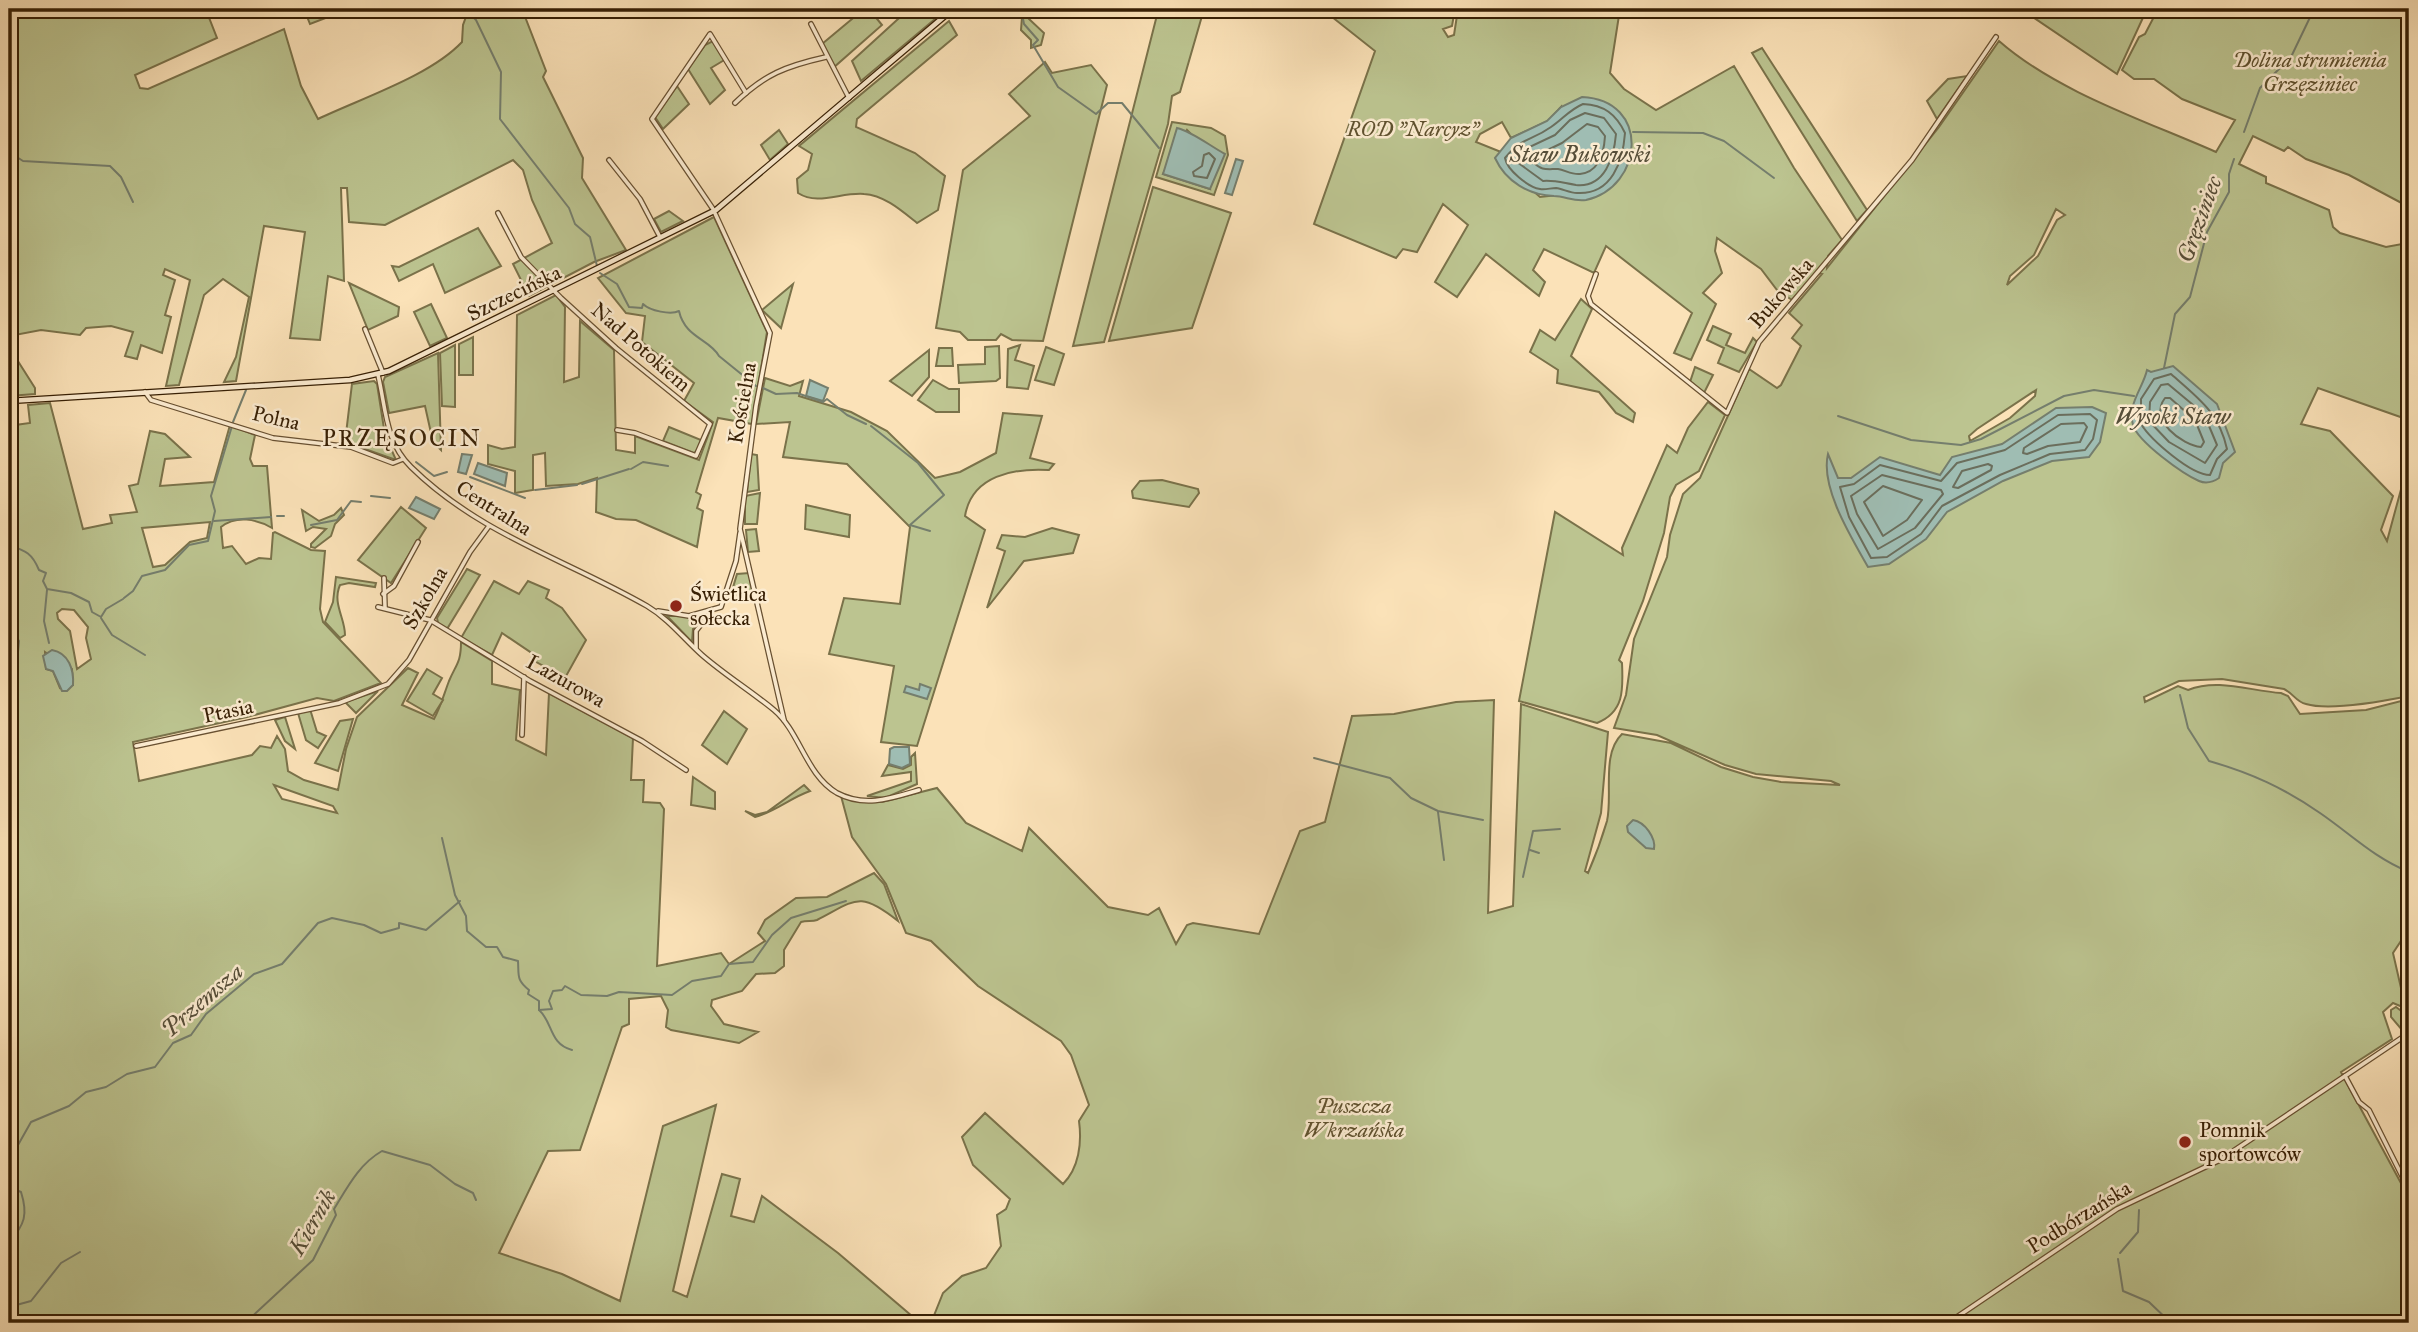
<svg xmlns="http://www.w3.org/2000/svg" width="2418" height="1332" font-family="'IM FELL Great Primer',serif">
	<rect width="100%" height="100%" fill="#fbe2b8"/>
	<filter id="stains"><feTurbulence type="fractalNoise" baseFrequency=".00286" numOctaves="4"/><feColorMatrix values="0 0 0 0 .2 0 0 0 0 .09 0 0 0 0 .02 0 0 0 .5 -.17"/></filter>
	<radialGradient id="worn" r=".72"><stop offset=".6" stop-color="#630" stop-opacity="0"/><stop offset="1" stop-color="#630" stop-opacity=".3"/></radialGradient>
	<g fill="#bcc490" stroke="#7a724a" stroke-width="2" fill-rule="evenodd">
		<path d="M9,9H222L208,15L217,38L135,75L140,88L148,89L284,29L301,86L318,119C362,98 430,76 462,42L463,25L467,14L462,9H522L546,71L543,77L583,158L582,178L626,250L594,262L529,296L513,264L552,243L532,200L523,170L513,160L385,225L349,222L347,188H341L344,281L328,276L320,340L290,338L305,232L264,226L236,381L224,382L236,357L249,297L223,279L204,295L179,385L166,386L190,280L165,269L163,275L175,280L165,315L171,317L162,353L141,345L137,359L125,356L133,332L111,326L86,328L80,335L41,330L15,335L9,328Z"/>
		<polygon points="304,9 349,9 310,24"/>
		<polygon points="864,9 869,9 882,25 833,68 822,44"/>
		<polygon points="909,9 947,9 861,81 852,61"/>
		<polygon points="1009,9 1033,9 1029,19 1044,33 1041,45 1031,48 1031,40 1021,30 1022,17"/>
		<polygon points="1164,9 1204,9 1180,92 1172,96 1168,124 1104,342 1073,346 1157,15"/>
		<path d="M1322,9H1455L1452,26L1443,29L1448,37L1454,35L1458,9H1620L1610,73L1624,89L1656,110L1734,66L1794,168L1842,240L1828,256L1827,268L1939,127L1999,41C2057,92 2146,121 2216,152L2235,120L2182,99L2154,79H2134L2122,70L2139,37L2145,34L2158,9H2409V207L2349,175L2306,159L2288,147L2284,151L2253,136L2239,164L2266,177V183L2329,210L2333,227L2340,233L2386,247L2402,244L2409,248V420L2318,388L2301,424L2330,431L2393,496L2381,530L2387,541L2409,460V675L2404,678L2409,696C2384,701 2329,711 2306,704C2296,702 2293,693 2284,689L2222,679L2179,681L2144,697L2145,702L2178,686L2188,690C2218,678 2250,691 2281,693L2288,696L2300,714L2366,710L2409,699V939L2401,941L2393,953L2409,1023V1026L2405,1008L2393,1003L2383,1012L2392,1039L2341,1072L2409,1198V1323H931L943,1293L962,1276L986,1268L1001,1246L997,1215L1006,1209L1010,1199L973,1165L962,1137L985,1113L1063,1184C1079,1168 1082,1143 1079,1121L1089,1105L1071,1055L1061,1041L978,986L931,941L906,933L886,884L852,837L841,796L882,802L937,788L966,823L1022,851L1029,828L1108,907L1148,915L1159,908L1176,944L1187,925L1193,923L1259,934L1300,831L1325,822L1352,716L1394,714L1456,702L1494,700L1488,913L1513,906L1521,704L1608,732L1601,813L1585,871L1588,873C1595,857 1602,838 1607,821C1613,795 1601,754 1622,734L1671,743L1721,767L1753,777L1781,782L1840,785L1831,781L1756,774L1725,765L1657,735L1614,728L1626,695L1634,639L1667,557L1670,535L1683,494L1700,478L1749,369L1777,388L1781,385L1801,346L1792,338L1802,325L1789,313L1822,274L1815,273L1792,300L1777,290L1761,269L1717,238L1715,251L1722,273L1703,293L1716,304L1691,360L1674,353L1692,313L1606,246L1594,273L1544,249L1533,270L1545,282L1539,296L1486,254L1457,297L1435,282L1468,225L1443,204L1417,252L1403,249L1396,258L1314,224L1375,51ZM1561,107L1557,195L1540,197L1496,158L1501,152L1476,142L1480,134L1502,122L1511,138L1548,121ZM2056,209L2065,215L2057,220L2038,256L2007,285L2010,276L2034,255ZM2036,390L2035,396L2010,418L1970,441L1969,436L1977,429Z"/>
		<polygon points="2021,9 2147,9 2117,74"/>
		<path d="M949,21L957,35L857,119L856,127L915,153L945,176L938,210L917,223C902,211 884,195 864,194C841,192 818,206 798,193L797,179L808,170L812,154L799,146Z"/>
		<polygon points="715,40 726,59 711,68 725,90 710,104 688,69 705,45"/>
		<polygon points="1762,48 1867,210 1857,221 1752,53"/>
		<polygon points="1045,62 1052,73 1091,65 1107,85 1043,341 1012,340 1001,334 996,340 968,340 960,332 936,328 963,170 1030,116 1009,94"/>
		<polygon points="1967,76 1937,119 1927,101 1948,79"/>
		<polygon points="677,86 689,104 663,129 655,117"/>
		<path d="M1172,122L1211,128L1225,136L1228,155L1214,195L1156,177ZM1187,130L1197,140L1210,189L1163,174Z"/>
		<polygon points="779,130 788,144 770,160 761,145"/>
		<polygon points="1153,187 1231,213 1192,328 1109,341"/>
		<polygon points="669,211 683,221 661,232 654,219"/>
		<polygon points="714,217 767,332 752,424 718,418 696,492 701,495 697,508 703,511 697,547 636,520 616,519 596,512 597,478 578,484 546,486 545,453 533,455 533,490 515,493 515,471 488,464 488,445 502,449 515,447 517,315 556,295 565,307 564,382 579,377 580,321 614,350 616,450 635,453 635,436 699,460 713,422 684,401 694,383 642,342 645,316 626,313 598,278"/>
		<polygon points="478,228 501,266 445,293 433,264 399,281 392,266 399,267"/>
		<polygon points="349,283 399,307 398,316 368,330"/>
		<polygon points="793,284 781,328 762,310"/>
		<polygon points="1581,299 1592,309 1571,356 1635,413 1633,422 1616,413 1599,392 1557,383 1558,370 1530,352 1540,330 1555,340"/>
		<polygon points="431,304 447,338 430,346 414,312"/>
		<polygon points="1713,326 1731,334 1726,345 1745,353 1753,338 1757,342 1739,372 1718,363 1724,348 1707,340"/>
		<polygon points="473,337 473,375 459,375 459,344"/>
		<polygon points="455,345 455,407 442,406 440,353"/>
		<polygon points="1020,345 1015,360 1034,366 1028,389 1007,387 1008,349"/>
		<polygon points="999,346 1000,378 996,381 959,383 958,365 985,364 985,347"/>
		<polygon points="9,347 35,388 35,394 9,396"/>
		<polygon points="1046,347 1064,354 1054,385 1035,380"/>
		<polygon points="939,348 952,348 953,366 936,366"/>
		<polygon points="929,350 929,377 912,396 890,381"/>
		<polygon points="438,353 441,450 433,442 425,406 389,413 383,382 385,377"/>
		<polygon points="1695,367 1713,375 1704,393 1690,382"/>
		<path d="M765,378L790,386L803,381L799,396L851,412L887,431L935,478L960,472L996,453L1003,413L1042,416L1030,458L1054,464L1049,470C1014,468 972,475 965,516L985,530L917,746L881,742L894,666L829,654L844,598L900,604L910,527L847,464L783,457L790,422L756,424Z"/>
		<polygon points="933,380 949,389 959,389 959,412 936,412 918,400"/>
		<polygon points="374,381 377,384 385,435 396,460 345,442 352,384"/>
		<path d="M1708,402L1725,415L1699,471L1676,485L1670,497L1664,533L1643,601L1619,660L1622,663C1623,688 1625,712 1597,723L1519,701L1555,512L1623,555L1622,548L1667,445L1677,453L1688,428Z"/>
		<path d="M50,403L83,529L112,523L110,515L137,512L129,486L138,484L150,431L165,434L190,457L165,459L160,486L214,482L230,425L255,435L250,459L253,466H267L272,528C257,519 236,515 221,527L223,548L232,546L246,564L259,558L271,559L273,533L275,532L311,550L325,551L320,609L323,622L381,683L334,701L317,698L247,717L133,742L139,781L252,755L260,746L271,748L277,736L285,749L288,771L304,780L338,790L346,749L357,717L408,668L418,673L402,705L434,719C441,706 444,694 449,681C456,664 461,663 461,642L492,661V684L520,690L516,740L546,755L549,693L633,738L631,780H644L643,802L660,803L664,809L657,966L721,953L729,964L765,941L758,933L765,920L796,898L827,897L874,873L884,884L898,921C859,890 856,900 817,920C812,922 807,920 801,922L784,950V966L775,973L756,974L742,991L712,1000L711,1006L724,1024L758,1032L739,1043L671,1030L666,1027L668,1010L661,996L629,999V1024L622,1027L580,1150L548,1151L499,1253L562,1274L620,1301L663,1126L716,1105L673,1291L687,1297L722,1174L740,1179L731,1216L754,1222L762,1196L838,1253L919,1322L930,1323H9V407L13,406L15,425L30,423L28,405ZM210,522L207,538L190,542L165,565L153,567L142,528ZM62,609L74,610L88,627L86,638L91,659L77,669L70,631L58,619L57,613ZM45,652L72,669L73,685L60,688L53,671L46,669ZM274,785L333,806L337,813L282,799Z"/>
		<polygon points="669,427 701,440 697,451 694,453 663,441"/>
		<polygon points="751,454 757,455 759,490 747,492"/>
		<polygon points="1162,480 1198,489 1199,493 1189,507 1133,498 1132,491 1140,481"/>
		<polygon points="760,493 757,524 745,524 745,496"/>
		<polygon points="806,505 850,515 849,537 805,529"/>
		<polygon points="401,507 426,528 391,583 358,560"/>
		<polygon points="341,508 344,515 335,524 331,536 315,548 311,547 311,544 326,529 313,527 306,531 302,510 319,521 334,515"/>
		<polygon points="1052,528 1079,535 1073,553 1024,561 987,608 1005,551 997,548 1002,535 1025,537"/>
		<polygon points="756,529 759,551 748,552 746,530"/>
		<polygon points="467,569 480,575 447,629 438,623 437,618"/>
		<polygon points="749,573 753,595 731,594 737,574"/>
		<path d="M336,577L376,583L375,587L349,583L340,585C332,603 345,618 345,635L340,638L325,622L333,602Z"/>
		<polygon points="494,581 519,594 528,581 549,590 546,598 562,608 586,640 565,678 531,659 533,654 502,633 492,655 461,638"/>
		<polygon points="667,616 706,616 693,629 692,642"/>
		<polygon points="427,669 442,678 433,694 443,700 433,716 407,701"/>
		<polygon points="378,691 356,713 345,702"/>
		<polygon points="310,709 317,732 326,736 318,748 306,740 298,713"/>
		<polygon points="724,711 747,729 727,764 702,745"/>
		<polygon points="285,717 295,749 285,741 275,720"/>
		<polygon points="353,719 338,771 315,763 340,721"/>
		<polygon points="915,753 917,784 885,798 867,796 911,781 911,772 882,776 888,765 903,769 911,765 911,757"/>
		<polygon points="693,777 715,792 715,809 691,805"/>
		<path d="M804,785L810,791C790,798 775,812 755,817L745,811L755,815L767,812Z"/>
		<polygon points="2396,1007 2404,1013 2405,1028 2402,1030 2391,1017 2391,1010"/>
	</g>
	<g fill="#9fbdb3" stroke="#757e6d" stroke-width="2">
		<path d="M1582,97C1651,100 1644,187 1586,200C1574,202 1565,196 1554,196C1529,195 1506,182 1495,158L1511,138L1547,121L1561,107Z"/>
		<path d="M1177,128C1193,132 1210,146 1225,154L1210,189L1163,174Z"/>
		<polygon points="1236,159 1243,161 1232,195 1225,193"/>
		<path d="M2173,366L2217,404L2235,452L2223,463L2219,478C2213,482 2206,484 2199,481C2183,474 2138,442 2133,425C2127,404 2143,388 2147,370L2151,372Z"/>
		<polygon points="810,380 828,388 823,401 806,396"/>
		<path d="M2092,407L2106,413L2100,442L2089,457L2052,461L2003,481L1947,512L1926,539L1889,564L1868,567C1851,537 1820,487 1828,454L1838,478H1851L1880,457L1940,475L1952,457L2002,444L2056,408Z"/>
		<polygon points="462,454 472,455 466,474 458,472"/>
		<polygon points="478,463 507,473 505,486 474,474"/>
		<polygon points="416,497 440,509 434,519 409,508"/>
		<polygon points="15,635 19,641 18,652 9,659 9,640"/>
		<path d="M52,650C69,653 74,670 73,685L67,691H62L53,671L46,669L43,656Z"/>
		<polygon points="920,684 931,688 927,699 904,692 906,686 919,690"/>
		<polygon points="894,747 909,747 910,764 902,768 889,764 890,749"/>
		<path d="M1633,820C1645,822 1656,838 1654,849L1646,848L1628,832L1627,826Z"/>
	</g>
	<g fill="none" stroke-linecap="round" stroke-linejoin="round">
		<g stroke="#6b6e5c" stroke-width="2">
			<path d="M1583,104C1604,105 1616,114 1625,133C1623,161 1612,195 1577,193C1570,193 1563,189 1556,188C1551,188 1545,190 1540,189C1528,187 1507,170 1505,158C1523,136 1530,142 1551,127C1563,119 1569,110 1583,104Z"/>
			<path d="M1585,113L1604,118L1616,134C1614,157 1605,188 1576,185C1563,183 1555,180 1543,181L1517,162L1521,151L1555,135L1570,120Z"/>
			<path d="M1587,124L1598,127L1605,136C1604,153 1599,172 1580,174C1572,175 1565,170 1558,169C1546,169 1542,171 1533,162V157L1562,143Z"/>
			<polygon points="1209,153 1215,159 1207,178 1194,176 1193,172 1202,166 1204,155"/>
			<path d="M2171,374C2198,398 2219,412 2227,449L2217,459L2210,475C2191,475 2151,440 2141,424V399L2154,379Z"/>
			<polygon points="2168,384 2204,414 2217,445 2205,463 2169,442 2149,421 2150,402 2161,385"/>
			<path d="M2165,398H2170L2195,420L2204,442L2201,447C2182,445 2148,420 2165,398Z"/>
			<polygon points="2090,414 2097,420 2093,439 2085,450 2050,454 2000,475 1942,506 1921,534 1887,557 1871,558 1849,517 1840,487 1854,484 1880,465 1941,481 1957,463 2005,450 2058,415"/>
			<polygon points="2084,423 2087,427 2080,442 2048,446 2027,454 2023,453 2024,448 2061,424"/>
			<polygon points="1988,464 1992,466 1991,470 1958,488 1953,487 1962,471"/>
			<polygon points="1882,475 1941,490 1943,494 1915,528 1878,549 1857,514 1851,496"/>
			<polygon points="1883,486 1922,500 1907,520 1883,536 1864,502"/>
		</g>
		<g stroke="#757e6d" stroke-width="2">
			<polyline points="465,9 476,20 501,72 500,119 569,208 575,224 590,237 597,266"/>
			<polyline points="1021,9 1024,24 1038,40 1033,45 1058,87 1096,114 1108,103 1122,103 1159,148"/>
			<polyline points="1633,132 1703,133 1724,141 1774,178"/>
			<polyline points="2244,132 2260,88 2291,57 2314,9"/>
			<polyline points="9,152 23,161 110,166 121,177 133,202"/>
			<path d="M600,273L617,284L629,307L642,308L643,304C650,311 671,315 679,311C685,338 710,339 719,356L756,386"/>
			<polyline points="2164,368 2175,314 2190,297 2207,232 2229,192 2229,174 2234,159"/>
			<polyline points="763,388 776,394 797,393 823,402 827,399 847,415 866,424"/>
			<polyline points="1838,416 1911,440 1961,445 1981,439 2064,396 2094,390 2134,396"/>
			<polyline points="233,422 246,390"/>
			<polyline points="871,426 918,463 944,495 910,525 930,531"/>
			<polyline points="416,462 434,476 447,472"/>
			<polyline points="631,469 643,462 668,466"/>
			<polyline points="470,477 525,498"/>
			<polyline points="582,484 629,469"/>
			<polyline points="535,490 577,485"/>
			<polyline points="371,496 390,498"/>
			<polyline points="277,516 284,516"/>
			<polyline points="214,521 271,517"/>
			<polyline points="311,525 337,520 351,501 361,502"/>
			<path d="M9,545C26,551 32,553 39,570L46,573L43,581L47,589L71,593L89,602L92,612L101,617L106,609L123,599"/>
			<polyline points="47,590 44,621 49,643"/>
			<polyline points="124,598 133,591 142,576 165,570 189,545 208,541 215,511 211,496 232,426"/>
			<polyline points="101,618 112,635 145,655"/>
			<path d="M2180,695L2188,728L2209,761C2251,773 2284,788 2320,813C2352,835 2373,857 2409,872"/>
			<polyline points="1314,758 1390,778 1411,798 1438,811 1483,820"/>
			<polyline points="1438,812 1444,860"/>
			<path d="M442,838L455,895L466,916L467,931L486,947H497L503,957L518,961C519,975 516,980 529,990L528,994L539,1001V1010C553,1022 549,1044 572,1050"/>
			<polyline points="1530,850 1539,853"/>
			<polyline points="1523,877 1533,831 1560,829"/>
			<polyline points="539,1010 552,1009 549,1001 553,991 562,990 565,986 581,995 607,996 619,992 672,995 692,981 721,976 729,964 753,962 772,935 791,918 846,901"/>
			<polyline points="9,1161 31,1122 69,1106 86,1092 106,1087 127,1074 155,1067 173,1043 191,1035 206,1014 254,974 282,964 318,923 332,918 364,925 381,933 399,928 399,923 426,930 460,901"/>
			<path d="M9,1187L21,1192C28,1214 25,1225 9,1242"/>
			<polyline points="2120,1253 2138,1232 2139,1210"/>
			<polyline points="2118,1259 2123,1291 2149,1302 2171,1323"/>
			<polyline points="9,1307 31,1301 61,1263 80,1252"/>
			<path d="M245,1323L313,1260L336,1215L334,1209C347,1188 359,1164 382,1151L430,1165L455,1184L473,1193L476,1200"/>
			<polyline points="757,1323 778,1322"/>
		</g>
		<defs>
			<g id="street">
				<polyline points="811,24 849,98"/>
				<polyline points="746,93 710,34 652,119 713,209 770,333 756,406 740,529 784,720"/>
				<path d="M735,103C765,74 786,66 826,57"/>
				<polyline points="609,160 640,199 660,237"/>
				<polyline points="498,213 521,257 561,298 616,348 710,424 696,456 635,433 617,430"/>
				<polyline points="1596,274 1588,296 1591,304 1727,413 1759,342 1912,160 1996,37"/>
				<polyline points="365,329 383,373"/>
				<path d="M378,375C386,408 385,442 411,467C479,534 567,560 647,606C669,619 684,639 702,655C725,675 751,691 774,710C800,732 806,775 837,793C865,808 892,798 919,790"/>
				<polyline points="145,392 151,400 273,438 351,447 393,463 403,459"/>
				<polyline points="384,578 385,608"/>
				<polyline points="383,594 394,586 418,542"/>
				<polyline points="378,607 430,620 530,681 642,741 686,770"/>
				<polyline points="658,611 689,616 721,607 736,561 740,533"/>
				<polyline points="696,648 696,631 710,613"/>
				<polyline points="522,735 524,677"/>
				<polyline points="136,746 339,703 388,684 409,660 470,552 489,526"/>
				<polyline points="2345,1076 2359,1102 2369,1110 2409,1190"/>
				<polyline points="1948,1323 2117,1209 2220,1160 2409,1033"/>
			</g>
			<polyline id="secondary" points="9,401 350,380 389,371 716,210 953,9"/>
		</defs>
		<use href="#street" stroke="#685031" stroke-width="6"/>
		<use href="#secondary" stroke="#371f04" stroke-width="7"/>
		<use href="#street" stroke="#fcecd1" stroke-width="3.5"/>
		<use href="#secondary" stroke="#fcecd1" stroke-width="4.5"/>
	</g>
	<g fill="#8f2418" stroke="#fcecd1" stroke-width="2.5">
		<circle cx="676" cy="606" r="7"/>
		<circle cx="2185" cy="1142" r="7"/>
	</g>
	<g text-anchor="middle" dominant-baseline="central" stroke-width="5" stroke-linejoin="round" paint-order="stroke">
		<g font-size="21" font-style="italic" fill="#5f512e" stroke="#fcecd1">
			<text x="2310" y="60">Dolina strumienia<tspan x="2310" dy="24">Grzęziniec</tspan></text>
			<text x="1413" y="129">ROD "Narcyz"</text>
			<text x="1354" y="1106">Puszcza<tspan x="1354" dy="24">Wkrzańska</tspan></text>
		</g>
		<g font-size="21" fill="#371f04" stroke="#fcecd1">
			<text transform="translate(514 293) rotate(-26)">Szczecińska</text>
			<text transform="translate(1781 293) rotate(-49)">Bukowska</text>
			<text transform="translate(641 347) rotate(41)">Nad Potokiem</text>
			<text transform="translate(742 403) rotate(-80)">Kościelna</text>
			<text transform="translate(276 418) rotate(13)">Polna</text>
			<text transform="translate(494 508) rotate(32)">Centralna</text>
			<text transform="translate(425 598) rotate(-60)">Szkolna</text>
			<text transform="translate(566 681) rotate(29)">Lazurowa</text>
			<text transform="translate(228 711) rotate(-12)">Ptasia</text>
			<text transform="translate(2079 1217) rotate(-32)">Podbórzańska</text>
		</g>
		<g font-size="21" fill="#371f04" stroke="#fcecd1" text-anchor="start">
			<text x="690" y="594">Świetlica<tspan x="690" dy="24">sołecka</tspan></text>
			<text x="2199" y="1130">Pomnik<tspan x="2199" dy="24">sportowców</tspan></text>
		</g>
		<g font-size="23" font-style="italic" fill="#564e39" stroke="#fcecd1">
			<text x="1580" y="154">Staw Bukowski</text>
			<text transform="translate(2199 219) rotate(-70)">Gręziniec</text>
			<text x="2173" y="416">Wysoki Staw</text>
			<text transform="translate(202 1000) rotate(-41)">Przemsza</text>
			<text transform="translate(312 1222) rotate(-60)">Kiernik</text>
		</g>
		<g font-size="24" letter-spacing="2" fill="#371f04" stroke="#fcecd1">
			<text x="402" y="438">PRZĘSOCIN</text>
		</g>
	</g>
	<rect width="2418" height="1332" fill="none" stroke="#fbe2b8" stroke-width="35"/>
	<rect x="10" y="10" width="2397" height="1311" fill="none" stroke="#371f04" stroke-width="3.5"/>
	<rect x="18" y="18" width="2383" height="1297" fill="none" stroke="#371f04" stroke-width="2"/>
	<rect width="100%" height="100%" filter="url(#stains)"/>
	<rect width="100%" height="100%" fill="url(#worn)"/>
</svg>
